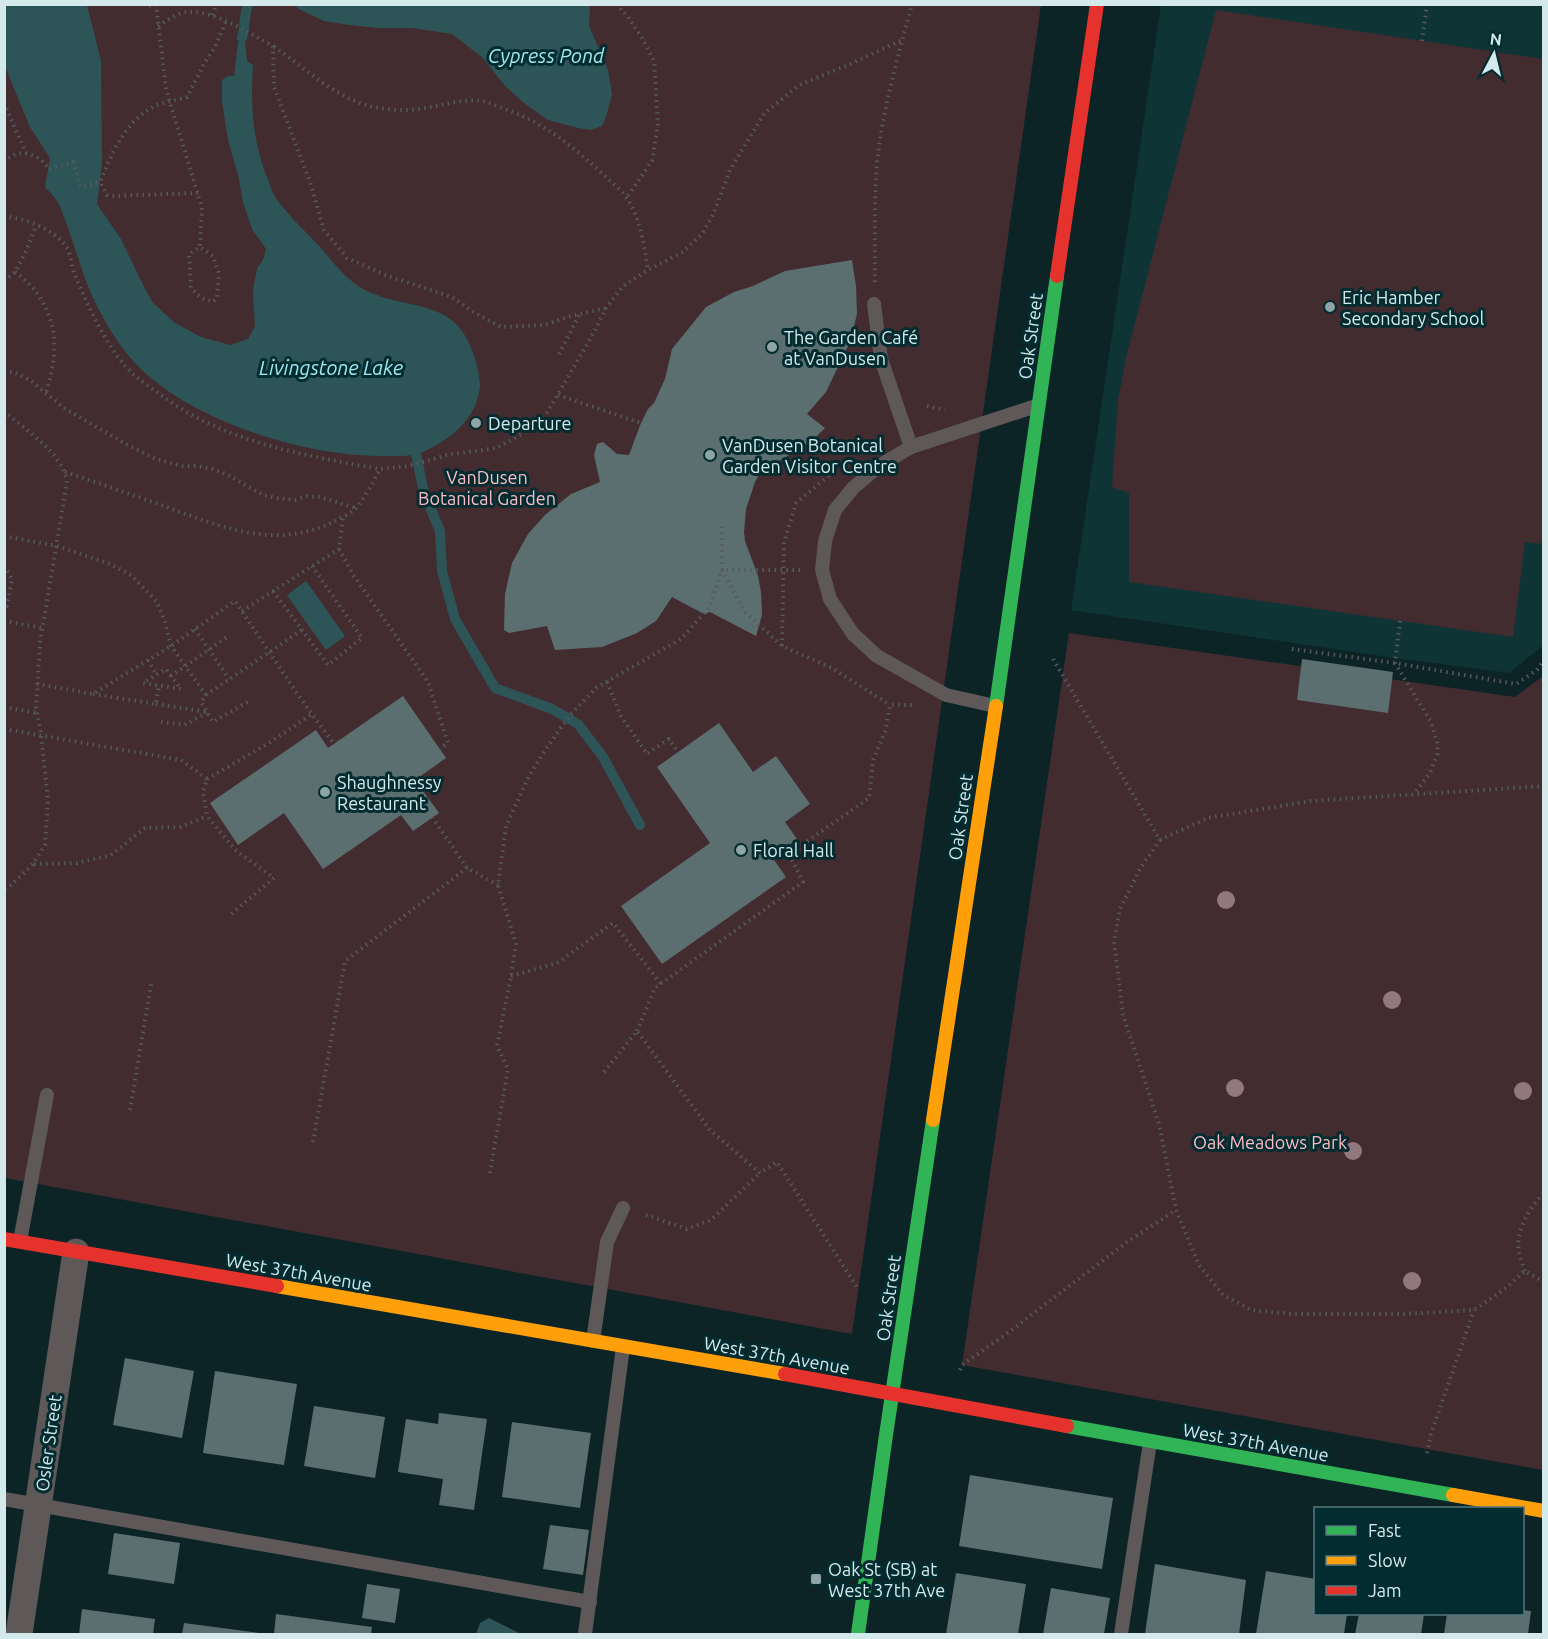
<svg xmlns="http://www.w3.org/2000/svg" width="1548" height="1639" font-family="Ubuntu,sans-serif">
	<rect width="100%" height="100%" fill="#0c2426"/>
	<polygon fill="#0e3436" points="1161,5 1543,5 1544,636 1541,647 1509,673 1388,657 1071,610"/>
	<g fill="#422c30">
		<polygon points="5,5 1041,5 852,1334 5,1178"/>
		<polygon points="1216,10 1543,59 1543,544 1525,542 1513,637 1129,582 1129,493 1112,487 1118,400 1126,358"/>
		<polygon points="1069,633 1515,697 1543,676 1543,1470 962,1365"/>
	</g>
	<g fill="#2d5558">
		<path d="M4,5H87L101,61L102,162L97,204L121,239L143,285L153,303L175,323L201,337L230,345L248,339L255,326L253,291L257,268L263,260L266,249L252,229L243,202L238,175L228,140L222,102V80L228,76H234L238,43L242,38L245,40L247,61L253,65C250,105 253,145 269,182C271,189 274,196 278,201C290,217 306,232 320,247C333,262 347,281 365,290C406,311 453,297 472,350C476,361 480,375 480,386C478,407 468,420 453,434C442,442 430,450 417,454C406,457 392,456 380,456C304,456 191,421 137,365C117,345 96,308 86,281C79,262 73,242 66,222C63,216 62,209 58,203C55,197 50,192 45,187L50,158L30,127L9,76L5,67Z"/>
		<polygon points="296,5 590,5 589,26 608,70 612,94 606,117 602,126 591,130 578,128 548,120 524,103 505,86 483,58 452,34 412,28 379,28 349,25 324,21 297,8"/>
		<polygon points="306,581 345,636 326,650 287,595"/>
		<polygon points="489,1618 521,1634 476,1634 480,1623"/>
	</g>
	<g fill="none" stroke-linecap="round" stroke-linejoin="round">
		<g stroke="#2d5558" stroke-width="10">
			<path d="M242,38C245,27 244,16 248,4"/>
			<polyline points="416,454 424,493 440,531 442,571 455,619 495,688 552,709 578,724 603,757 640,825"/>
		</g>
	</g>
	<g fill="#5c6f70">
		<polygon points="852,260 856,286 857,314 850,342 826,392 807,414 825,428 816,437 793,453 761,471 755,482 746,509 744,532 745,541 758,576 761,592 762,615 756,636 710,612 704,614 672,597 656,621 637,633 602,647 555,650 547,626 509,633 504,630 505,594 512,563 528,534 545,515 571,494 600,482 594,455 597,444 603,442 617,454 629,455 641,423 648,409 654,403 665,379 672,349 706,307 734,292 753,286 785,271"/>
		<polygon points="1302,659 1393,672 1388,713 1297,700"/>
		<polygon points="403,696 446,758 415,780 439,813 413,831 401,815 323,869 284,813 238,845 210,803 316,730 328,748"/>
		<polygon points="719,723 753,772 776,756 810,804 785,822 797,839 772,857 786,877 662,964 621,906 710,843 657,767"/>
		<polygon points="125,1358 194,1371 182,1438 113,1425"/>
		<polygon points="215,1371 297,1384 284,1465 203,1453"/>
		<polygon points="314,1406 385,1417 375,1478 304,1466"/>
		<polygon points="439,1413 487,1419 474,1510 439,1505 443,1479 398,1472 406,1419 438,1424"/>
		<polygon points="512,1422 591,1433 580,1508 502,1497"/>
		<polygon points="970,1475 1113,1498 1102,1569 959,1546"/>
		<polygon points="550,1525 589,1530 583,1575 543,1569"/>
		<polygon points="114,1533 180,1543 174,1584 108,1574"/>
		<polygon points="1155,1564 1246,1580 1239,1634 1145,1634"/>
		<polygon points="1266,1571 1316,1579 1316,1614 1347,1614 1344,1634 1256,1634"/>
		<polygon points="956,1573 1026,1584 1018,1634 946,1634"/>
		<polygon points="367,1584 400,1589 395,1623 362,1618"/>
		<polygon points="1051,1588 1110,1598 1104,1634 1043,1634"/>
		<polygon points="82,1609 155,1619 153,1634 79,1634"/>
		<polygon points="1522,1610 1531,1611 1528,1634 1444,1634 1447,1614 1522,1614"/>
		<polygon points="276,1614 372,1627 371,1634 274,1634"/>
		<polygon points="1359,1614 1424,1614 1421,1634 1355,1634"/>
		<polygon points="184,1623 260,1633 260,1634 182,1634"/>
	</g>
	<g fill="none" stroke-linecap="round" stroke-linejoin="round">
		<g stroke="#565a5c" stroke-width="4" stroke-dasharray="1.5 4.5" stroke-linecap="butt">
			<polyline points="144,4 156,7"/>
			<polyline points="156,4 166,89 202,208 200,247 189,254 191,288 201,298 213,302 217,298 219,274 213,256 200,247"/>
			<polyline points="616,4 628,17 642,38 654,61 658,124 652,161 627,197"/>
			<polyline points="212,15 217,4"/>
			<path d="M158,26C166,21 177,13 187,12C215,10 249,33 273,46L274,87L310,182L324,230L347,258L388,276L452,297L472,311L501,327L544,325L571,316L606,308"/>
			<polyline points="1422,41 1427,4"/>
			<path d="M274,47C303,66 332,95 366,105C382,110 403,111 420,109C441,106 461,98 483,101C490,103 498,106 505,109C547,124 573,147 606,177C613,184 623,191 628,200C641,221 644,245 648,270"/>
			<polyline points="4,103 26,153"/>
			<path d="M4,162C17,147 40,153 48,169L73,162L81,187L100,182"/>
			<path d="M198,193L111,196L107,195L100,182C112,153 125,121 155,106C164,102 176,100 187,97L205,62L215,47L226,21"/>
			<path d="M4,216C25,219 52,228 65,245C71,252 71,266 75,275C88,307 110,354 135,376C142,382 150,387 158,393C175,405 193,417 212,425C265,449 324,459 380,469"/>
			<path d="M15,272C25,279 34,288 41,299C60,331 56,358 46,393"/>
			<polyline points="4,281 15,272 26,251 36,226"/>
			<path d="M875,282C875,242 874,202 877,162C883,109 898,56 912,4"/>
			<polyline points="559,354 579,315"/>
			<polyline points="4,372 14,372 30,380 64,408 124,443 156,459 182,466 196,466 212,469 226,474 263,495 277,498 295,500 307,496 320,497 356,508"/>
			<polyline points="558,395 641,423"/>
			<polyline points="927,406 945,410"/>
			<path d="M4,411C26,431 61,451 67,481L40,643L36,708L41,734L48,800L45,845L33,864L8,888L4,889"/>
			<path d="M65,472C96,482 126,493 156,503C214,524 272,552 333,522C340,518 350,514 356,508C364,499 374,480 380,469L409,466L447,455L497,448L541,423L592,336L606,308L623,286L648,270L683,252L702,234L713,215L730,170L764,114L799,85L848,65L902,40"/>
			<polyline points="4,536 57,546 110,564 131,575 157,602 165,622 171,646 206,695 201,702 213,722 249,701"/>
			<polyline points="339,549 354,576 428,682 448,743 440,749"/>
			<polyline points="4,566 12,579 7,606 4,607"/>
			<polyline points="800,570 722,570 744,611 782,646 832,668 890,705"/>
			<polyline points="273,591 328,665 362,638 312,566"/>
			<polyline points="242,611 339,549 343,517"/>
			<polyline points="4,621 43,628"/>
			<polyline points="1400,621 1395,663 1431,722 1437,742 1438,753 1430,773 1414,794"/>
			<polyline points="195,629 229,679"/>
			<polyline points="782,646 784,543 796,503 833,472"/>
			<polyline points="1292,649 1395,663 1516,684 1537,670 1544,660"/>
			<polyline points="1053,659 1160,840 1141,867 1120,909 1114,941 1123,1015 1159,1124 1176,1210 1199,1265 1223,1295 1252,1310 1293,1314 1404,1314 1474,1310 1506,1288 1525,1271 1544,1282"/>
			<polyline points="148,660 157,675"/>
			<polyline points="171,676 166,669 143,683 181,689 171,676 227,637"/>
			<polyline points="607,682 621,716 647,754 669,739 678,752"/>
			<polyline points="37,684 93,694 171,646 235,601 298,695 334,744"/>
			<polyline points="93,694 156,704 159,685"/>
			<polyline points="206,695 302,630"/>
			<polyline points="156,704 207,712"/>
			<polyline points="4,707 36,713"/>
			<polyline points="161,722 184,725 207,713"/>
			<polyline points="4,729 181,760 207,779 203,792 207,816 235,850 274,878 230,915"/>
			<polyline points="207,779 269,743 312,714"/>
			<polyline points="432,817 467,868 498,885"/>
			<polyline points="1160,840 1208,818 1310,801 1544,786"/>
			<polyline points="34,864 77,863 111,855 145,828 181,827 207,816"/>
			<polyline points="511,976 557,963 613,923 661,984"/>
			<polyline points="637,1031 655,988 803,882 789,854 869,798 873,760 885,732 890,705 914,705"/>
			<polyline points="604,1072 637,1031 710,1130 760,1173 777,1162 858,1289"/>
			<polyline points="130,1110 151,984"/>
			<polyline points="313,1142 345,961 467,868"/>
			<polyline points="490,1173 508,1069 497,1046 511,976 516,944 498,885 506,826 529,776 548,746 571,714 596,688 681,639 709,608 722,570 722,525"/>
			<polyline points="646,1215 687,1229 711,1220 760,1173"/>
			<path d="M1525,1271C1523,1265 1520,1259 1519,1253C1515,1231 1529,1208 1544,1193"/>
			<polyline points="960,1370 962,1365 1009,1332 1127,1242 1176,1210"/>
			<polyline points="1427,1453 1431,1434 1474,1310"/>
		</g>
		<g stroke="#5e5859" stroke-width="14">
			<polyline points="874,304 881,359 911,447"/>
			<polyline points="995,706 946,695 877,656 853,634 830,599 822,570 825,541 835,510 853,488 879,466 911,447 1036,406"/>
			<polyline points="20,1241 47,1095"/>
			<polyline points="593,1341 607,1242 623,1208"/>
			<polyline points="4,1499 590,1602"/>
			<polyline points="585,1634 623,1347"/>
			<polyline points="1121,1634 1150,1442"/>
		</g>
		<polyline stroke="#5e5859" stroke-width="27" points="19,1634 76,1252"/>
		<g stroke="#30b455" stroke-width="14">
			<polyline points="996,706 1057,276"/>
			<polyline points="1067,1426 1453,1495"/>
			<polyline points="858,1634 886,1435 933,1120"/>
		</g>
		<g stroke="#ff9f0a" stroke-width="14">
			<polyline points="933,1120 996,706"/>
			<polyline points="277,1286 785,1374"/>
			<polyline points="1453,1495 1544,1511"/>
		</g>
		<g stroke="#e5322d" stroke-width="14">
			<polyline points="1057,276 1097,4"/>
			<polyline points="4,1239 277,1286"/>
			<polyline points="785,1374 1067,1426"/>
		</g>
	</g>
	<g fill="#91787d">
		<circle cx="1226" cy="900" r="9"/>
		<circle cx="1392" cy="1000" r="9"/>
		<circle cx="1235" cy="1088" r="9"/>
		<circle cx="1523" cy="1091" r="9"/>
		<circle cx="1353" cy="1151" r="9"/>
		<circle cx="1412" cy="1281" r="9"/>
	</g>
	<g fill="#8ea4a6" stroke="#022c30" stroke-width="2">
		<circle cx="1330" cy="307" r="6"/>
		<circle cx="772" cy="347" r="6"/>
		<circle cx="476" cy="423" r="6"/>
		<circle cx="710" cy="455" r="6"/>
		<circle cx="325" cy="792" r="6"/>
		<circle cx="741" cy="850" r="6"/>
		<rect x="810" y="1573" width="12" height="12" rx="3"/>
	</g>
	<g text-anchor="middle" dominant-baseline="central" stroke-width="6" stroke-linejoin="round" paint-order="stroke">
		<g font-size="18" fill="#d4e9eb" stroke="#022c30" text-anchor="start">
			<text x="1342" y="297">Eric Hamber<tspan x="1342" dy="21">Secondary School</tspan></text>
			<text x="784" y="337">The Garden Café<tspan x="784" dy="21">at VanDusen</tspan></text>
			<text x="488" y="423">Departure</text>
			<text x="722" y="445">VanDusen Botanical<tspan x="722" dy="21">Garden Visitor Centre</tspan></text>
			<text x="337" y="782">Shaughnessy<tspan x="337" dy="21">Restaurant</tspan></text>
			<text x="753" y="850">Floral Hall</text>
			<text x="828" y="1569">Oak St (SB) at<tspan x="828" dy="21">West 37th Ave</tspan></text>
		</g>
		<g font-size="18" fill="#d4e9eb" stroke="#022c30">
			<text transform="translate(1030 336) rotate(-82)">Oak Street</text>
			<text transform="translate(960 817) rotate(-82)">Oak Street</text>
			<text transform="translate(299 1272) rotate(10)">West 37th Avenue</text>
			<text transform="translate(888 1298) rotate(-82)">Oak Street</text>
			<text transform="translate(777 1355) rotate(10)">West 37th Avenue</text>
			<text transform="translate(1256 1442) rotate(10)">West 37th Avenue</text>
			<text transform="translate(48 1443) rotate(-82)">Osler Street</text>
		</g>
		<g font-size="18" fill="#febcc5" stroke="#022c30">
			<text x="487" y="477">VanDusen<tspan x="487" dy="21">Botanical Garden</tspan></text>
			<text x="1270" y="1142">Oak Meadows Park</text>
		</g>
		<g font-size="20" font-style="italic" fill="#9deaf1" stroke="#022c30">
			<text x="546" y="55">Cypress Pond</text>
			<text x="331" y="367">Livingstone Lake</text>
		</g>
	</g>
	<rect width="1548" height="1639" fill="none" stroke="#d4e9eb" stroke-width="12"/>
	<rect x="1314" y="1507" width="210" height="108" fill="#022c30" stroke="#56787b" stroke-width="1.5"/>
	<rect x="1326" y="1526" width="30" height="9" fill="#30b455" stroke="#56787b" stroke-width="1.5"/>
	<text x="1368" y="1537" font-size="18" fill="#d4e9eb">Fast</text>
	<rect x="1326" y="1556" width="30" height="9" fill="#ff9f0a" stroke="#56787b" stroke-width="1.5"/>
	<text x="1368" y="1567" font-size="18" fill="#d4e9eb">Slow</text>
	<rect x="1326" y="1586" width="30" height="9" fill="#e5322d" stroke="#56787b" stroke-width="1.5"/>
	<text x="1368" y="1597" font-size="18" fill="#d4e9eb">Jam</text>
	<g transform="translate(1494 54) rotate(7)" stroke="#022c30" stroke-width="4.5" paint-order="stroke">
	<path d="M0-4.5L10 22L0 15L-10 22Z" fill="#d4e9eb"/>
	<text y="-9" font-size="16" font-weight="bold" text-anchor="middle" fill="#d4e9eb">N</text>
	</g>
</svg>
